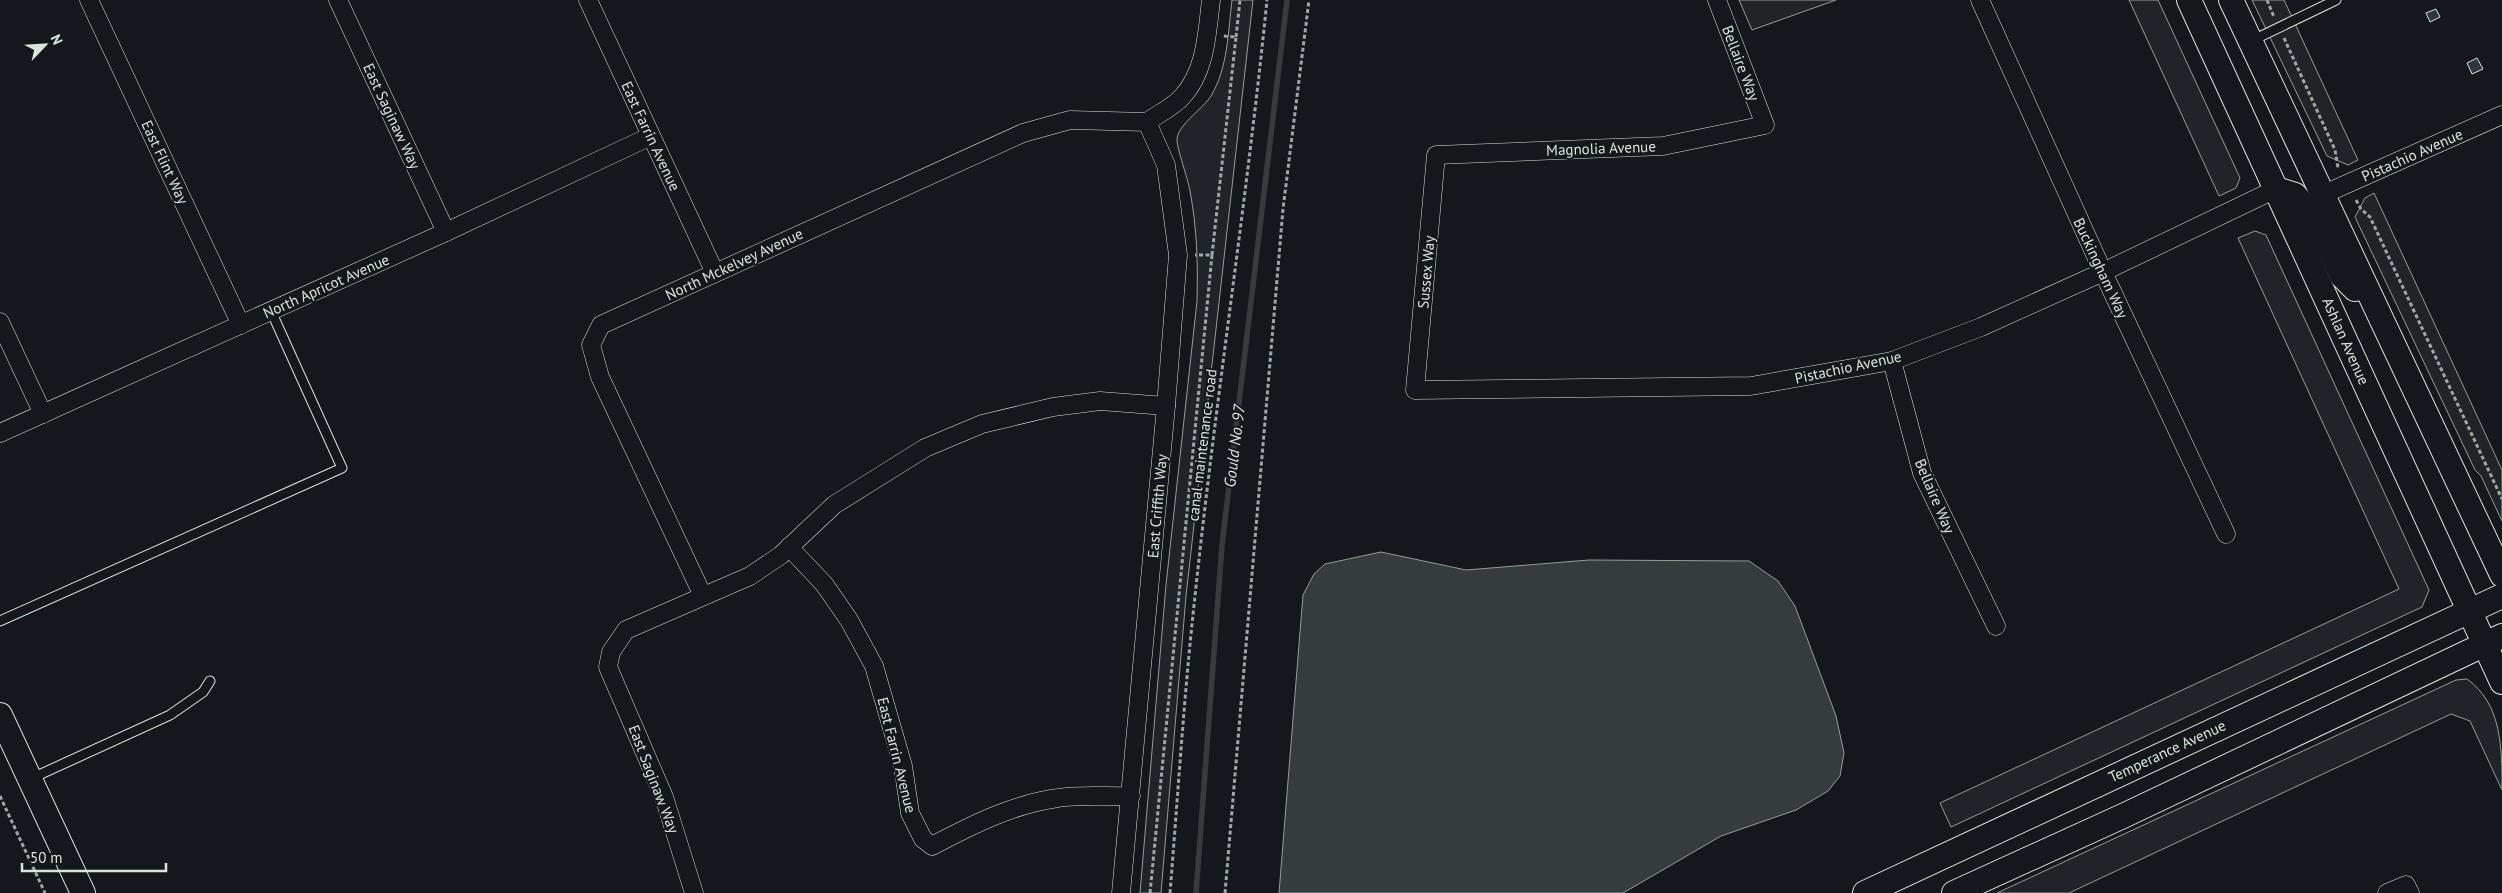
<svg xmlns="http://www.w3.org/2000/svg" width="2502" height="893" font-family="'PT Sans',sans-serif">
	<rect width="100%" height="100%" fill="#14181c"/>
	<g fill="#202428" stroke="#939e99">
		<path d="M1232,0H1253L1186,596L1161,893H1140L1166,585L1197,301C1198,263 1197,228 1190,191C1188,179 1177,149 1177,140C1177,125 1203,109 1211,96C1228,67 1228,33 1232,0Z"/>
		<polygon points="1739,0 1836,0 1752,30"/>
		<polygon points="2129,0 2158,0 2240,178 2236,188 2219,196"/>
		<polygon points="2252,0 2284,0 2358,160 2348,165 2327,156"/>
		<polygon points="2374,193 2502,470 2502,521 2481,476 2475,470 2355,217 2365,198"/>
		<polygon points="2255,231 2266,235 2429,590 2422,607 1951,827 1940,803 2399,589 2238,238"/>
		<path d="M2467,679C2502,704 2502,748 2502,790L2470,721L2451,714L2069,893H1997L2456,680Z"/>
	</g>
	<polygon fill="#363b3e" stroke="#939e99" points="1381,552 1466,570 1589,560 1749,561 1778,581 1795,606 1836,716 1844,753 1840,776 1828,791 1796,810 1721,836 1623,893 1279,893 1303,595 1314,574 1325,564"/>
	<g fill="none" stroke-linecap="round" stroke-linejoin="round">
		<polyline stroke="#363b3e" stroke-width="5.5" points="1196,893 1222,545 1287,0"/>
	</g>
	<g fill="#2c363c" stroke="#d8e6dc">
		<polygon points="2436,9 2440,17 2430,22 2426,13"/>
		<polygon points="2477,58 2483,69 2472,74 2467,63"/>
	</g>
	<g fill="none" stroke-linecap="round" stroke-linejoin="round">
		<defs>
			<g id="lane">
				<polyline points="2251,41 2336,0"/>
				<polyline points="0,621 342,468 271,311"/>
				<polyline points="30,779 170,715 203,692 210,681"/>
			</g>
			<g id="street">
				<polyline points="89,0 241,325"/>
				<polyline points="338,0 446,232"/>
				<polyline points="588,0 715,273"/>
				<polyline points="1717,0 1765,125 1663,146 1436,155 1415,390 1751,386 1892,361 1981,327 2103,272 2276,189"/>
				<polyline points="1980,0 2103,272 2226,534"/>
				<path d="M1147,122C1158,114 1173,107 1182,97C1206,71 1207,33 1211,0"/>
				<polyline points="2322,195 2502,115"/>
				<polyline points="0,322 43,414"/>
				<polyline points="1892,361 1922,473 1996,626"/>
				<polyline points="0,433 446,232 651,136"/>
				<path d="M789,547L824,584L849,620L874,666L903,766L910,813L923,839L932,846C972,825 1013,804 1058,798C1081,794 1108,797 1131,796"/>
				<polyline points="703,596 600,377 591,345 601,325 1023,133 1070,120 1147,122"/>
				<polyline points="694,893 664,797 608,667 611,652 626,630 750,576 781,555 834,505 925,448 982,424 1053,407 1100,401 1166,406"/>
				<polyline points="1121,893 1166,406 1178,255 1166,165 1147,122"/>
				<polyline points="2387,893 2406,885 2410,893"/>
			</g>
			<g id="secondary">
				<polyline points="2189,0 2502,682"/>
				<polyline points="2231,0 2502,575"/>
				<polyline points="2276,189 2295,195 2307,209 2322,234 2342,276 2355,289"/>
				<polyline points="0,715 83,893"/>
				<polyline points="1865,893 2502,596"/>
				<polyline points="1954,893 2123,816 2502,636"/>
			</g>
		</defs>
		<use href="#lane" stroke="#d8e6dc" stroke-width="11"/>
		<use href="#street" stroke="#d8e6dc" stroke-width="19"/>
		<use href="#secondary" stroke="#d8e6dc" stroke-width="26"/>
		<g stroke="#9da8a2" stroke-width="3" stroke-dasharray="4 2.5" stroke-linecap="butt">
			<polyline points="2267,0 2274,17"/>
			<polyline points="1236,37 1240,0"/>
			<polyline points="2284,38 2335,150 2338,168"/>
			<polyline points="2356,200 2361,209 2370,217 2502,499"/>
			<polyline points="1212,255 1236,37 1223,36"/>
			<polyline points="0,796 45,893"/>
			<polyline points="1150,893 1212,255 1195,255"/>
			<path d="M1170,893C1178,794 1184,695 1195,596C1216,397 1247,199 1267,0"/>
			<polyline points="1225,893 1283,209 1309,0"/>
		</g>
		<use href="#lane" stroke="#14181c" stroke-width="9"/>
		<use href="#street" stroke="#14181c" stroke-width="18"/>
		<use href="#secondary" stroke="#14181c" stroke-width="24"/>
	</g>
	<g text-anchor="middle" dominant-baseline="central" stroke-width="4" stroke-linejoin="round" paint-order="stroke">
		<g font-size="15" fill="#d8e6dc" stroke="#14181c">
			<text transform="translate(1741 63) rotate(69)">Bellaire Way</text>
			<text transform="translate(392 116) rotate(65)">East Saginaw Way</text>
			<text transform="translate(651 136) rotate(65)">East Farrin Avenue</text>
			<text transform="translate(1601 148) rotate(-2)">Magnolia Avenue</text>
			<text transform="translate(2412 155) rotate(-24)">Pistachio Avenue</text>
			<text transform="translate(165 162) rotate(65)">East Flint Way</text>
			<text transform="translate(734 264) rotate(-25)">North Mckelvey Avenue</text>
			<text transform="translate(2101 268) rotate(65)">Buckingham Way</text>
			<text transform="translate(1426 272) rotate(-85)">Sussex Way</text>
			<text transform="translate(326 286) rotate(-24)">North Apricot Avenue</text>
			<text transform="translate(2346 341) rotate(66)">Ashlan Avenue</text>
			<text transform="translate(1848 367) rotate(-12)">Pistachio Avenue</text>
			<text transform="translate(1202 445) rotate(-83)">canal maintenance road</text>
			<text transform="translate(1935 496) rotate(67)">Bellaire Way</text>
			<text transform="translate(1157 506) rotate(-85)">East Criffith Way</text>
			<text transform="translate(2167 751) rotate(-25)">Temperance Avenue</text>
			<text transform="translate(897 755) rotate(76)">East Farrin Avenue</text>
			<text transform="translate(654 779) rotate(69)">East Saginaw Way</text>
		</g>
		<g font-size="16" font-style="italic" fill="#d8e6dc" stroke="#14181c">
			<text transform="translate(1234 446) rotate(-83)">Gould No. 97</text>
		</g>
	</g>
	<g transform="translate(45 45) rotate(65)" stroke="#14181c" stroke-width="4" paint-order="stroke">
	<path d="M0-4L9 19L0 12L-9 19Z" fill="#d8e6dc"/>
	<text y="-8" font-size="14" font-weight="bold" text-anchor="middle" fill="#d8e6dc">N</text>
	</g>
	<path d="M22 863v8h144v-8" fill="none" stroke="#d8e6dc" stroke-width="2.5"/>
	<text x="30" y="863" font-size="15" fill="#d8e6dc" stroke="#14181c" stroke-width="4" paint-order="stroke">50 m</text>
</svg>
